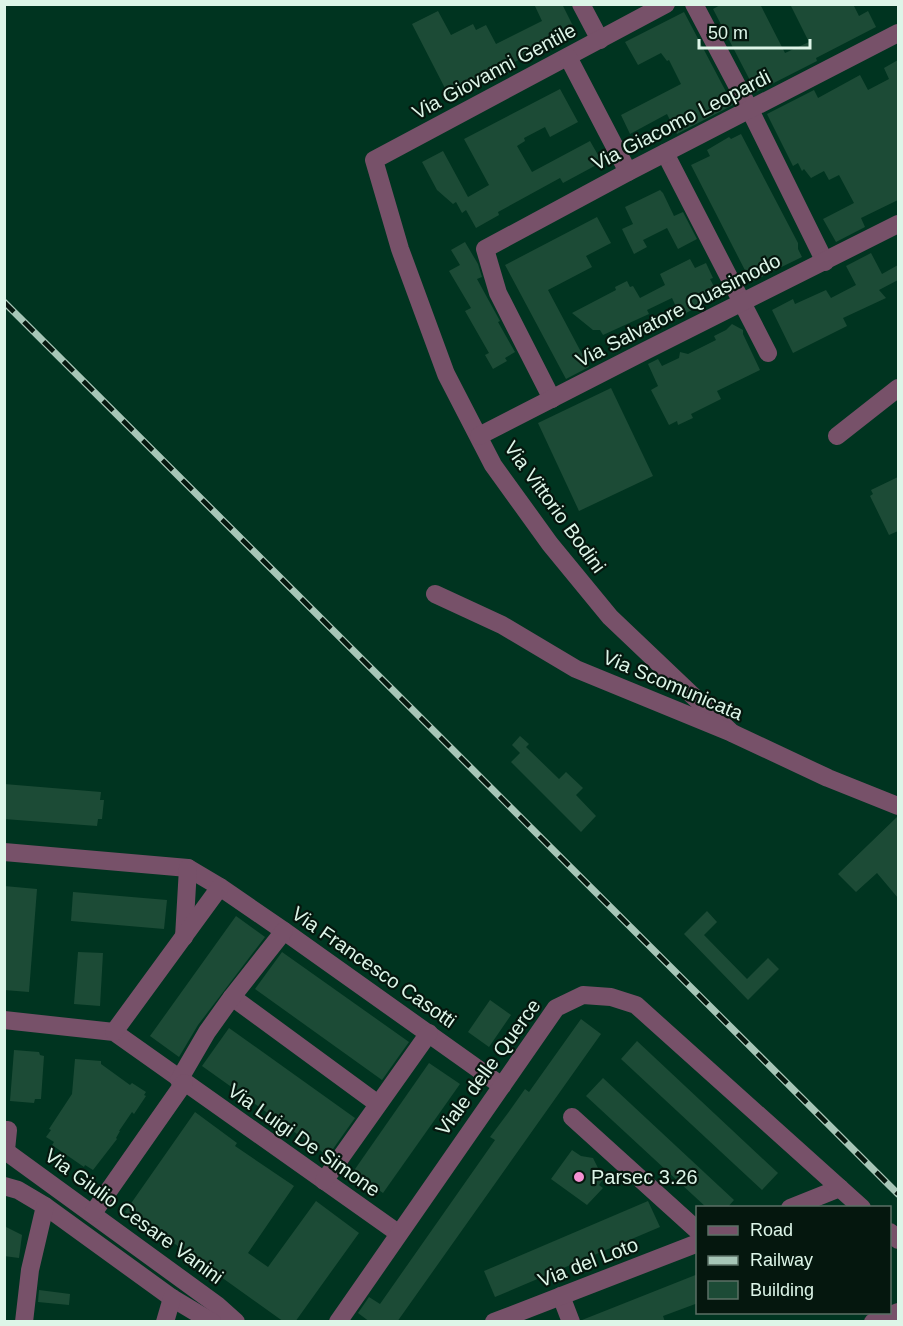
<svg xmlns="http://www.w3.org/2000/svg" width="903" height="1326" font-family="Arial,sans-serif">
	<rect width="100%" height="100%" fill="#003420"/>
	<g fill="#1c4b36">
		<polygon points="534,4 562,4 575,30 507,66 506,63 475,79 476,82 449,96 412,24 438,11 451,35 473,24 476,30 486,25 496,44 542,21"/>
		<polygon points="722,4 760,4 785,53 809,42 790,4 853,4 859,16 868,11 876,27 816,58 817,61 756,92 713,9"/>
		<polygon points="684,12 733,105 677,134 667,114 630,134 621,115 681,84 669,60 667,61 661,53 638,65 625,42"/>
		<polygon points="898,60 898,200 861,218 865,227 836,242 823,219 854,203 839,175 829,180 824,171 811,178 804,169 802,171 798,163 793,166 767,114 814,90 818,98 860,75 868,90 889,79 884,68"/>
		<polygon points="560,89 578,122 550,137 545,127 524,138 525,141 517,146 532,172 590,141 602,162 563,183 560,178 498,212 499,215 476,228 466,210 462,213 456,202 453,204 437,190 422,162 443,151 468,197 489,185 464,139"/>
		<polygon points="741,134 798,243 798,249 802,257 751,282 691,165 710,156 707,150 729,137 731,139"/>
		<polygon points="660,190 663,193 674,216 683,212 697,239 678,249 667,228 643,240 647,247 634,254 622,229 633,224 625,207"/>
		<polygon points="597,217 611,243 586,256 592,267 548,290 589,367 566,379 505,265"/>
		<polygon points="465,242 478,264 482,277 477,279 500,321 498,322 515,352 505,358 507,361 493,369 485,355 489,353 465,311 471,308 449,271 460,265 451,250"/>
		<polygon points="871,253 882,274 898,265 898,280 879,290 886,298 843,318 847,326 793,353 772,310 793,299 795,304 826,290 831,298 856,285 846,266"/>
		<polygon points="690,259 695,268 706,263 713,278 710,279 719,296 686,313 685,310 679,313 672,298 647,310 649,314 603,335 600,330 593,330 572,313 616,290 615,287 627,281 630,287 633,286 640,298 665,285 660,274"/>
		<polygon points="732,324 743,330 743,334 760,370 717,391 721,399 691,414 693,418 678,425 677,421 669,425 651,390 658,386 648,364 658,359 662,366 679,358 680,352 688,354 716,340 714,336 726,330"/>
		<polygon points="611,388 653,476 579,511 538,423"/>
		<polygon points="898,477 898,531 889,535 870,496 873,494 871,490"/>
		<polygon points="520,736 529,744 526,747 559,779 566,772 583,788 576,795 596,816 581,832 511,762 520,753 512,745"/>
		<polygon points="4,784 101,792 100,800 104,800 102,819 98,819 97,826 4,819"/>
		<polygon points="897,817 898,898 877,873 856,892 838,874"/>
		<polygon points="4,886 37,889 29,992 4,990"/>
		<polygon points="73,892 167,900 164,929 71,921"/>
		<polygon points="707,911 717,922 704,935 747,979 768,958 779,969 748,1000 684,934"/>
		<polygon points="236,916 265,937 198,1025 179,1057 150,1036"/>
		<polygon points="78,952 103,953 100,1006 74,1004"/>
		<polygon points="282,952 409,1042 382,1080 255,989"/>
		<polygon points="490,1000 511,1015 489,1047 468,1032"/>
		<polygon points="581,1019 601,1034 397,1322 370,1322 358,1313 369,1297 380,1304 495,1140 490,1137 508,1113 525,1089 529,1092"/>
		<polygon points="229,1028 355,1118 328,1156 202,1066"/>
		<polygon points="637,1041 778,1173 762,1190 621,1059"/>
		<polygon points="14,1050 39,1052 40,1055 44,1056 41,1099 35,1099 34,1103 10,1101"/>
		<polygon points="75,1059 101,1061 101,1064 130,1085 132,1083 146,1092 144,1095 146,1096 134,1114 132,1112 119,1131 120,1131 116,1138 117,1139 93,1170 85,1165 84,1167 52,1145 54,1142 46,1137 51,1130 49,1129 72,1094"/>
		<polygon points="429,1063 460,1084 383,1193 353,1172"/>
		<polygon points="603,1078 734,1200 727,1208 707,1208 586,1096"/>
		<polygon points="195,1112 237,1143 235,1146 294,1186 248,1253 268,1267 316,1201 359,1233 295,1322 284,1322 168,1239 166,1242 125,1212"/>
		<polygon points="572,1150 581,1156 593,1158 598,1168 607,1174 599,1185 603,1188 587,1205 551,1179"/>
		<polygon points="648,1201 660,1227 495,1297 484,1271"/>
		<polygon points="4,1226 22,1235 19,1258 4,1256"/>
		<polygon points="698,1274 698,1303 663,1316 665,1322 582,1322 582,1320"/>
		<polygon points="39,1290 70,1294 69,1305 38,1302"/>
	</g>
	<g fill="none" stroke-linecap="round" stroke-linejoin="round">
		<g stroke="#775169" stroke-width="18">
			<polyline points="581,4 600,40"/>
			<polyline points="666,4 374,160 400,249 446,374 493,465 550,544 610,617 732,733"/>
			<polyline points="694,4 750,110 825,262"/>
			<polyline points="568,57 628,172"/>
			<polyline points="665,153 768,353"/>
			<polyline points="552,399 498,293 485,249 628,172 898,33"/>
			<polyline points="479,436 645,351 898,224"/>
			<polyline points="837,436 898,388"/>
			<polyline points="435,594 502,625 576,669 732,733 828,778 898,806"/>
			<polyline points="4,852 188,868 220,887 284,931 502,1086"/>
			<polyline points="184,937 188,868"/>
			<polyline points="232,997 378,1104"/>
			<polyline points="4,1020 114,1032 398,1233"/>
			<polyline points="114,1032 220,887"/>
			<polyline points="179,1080 207,1032 232,997 284,931"/>
			<polyline points="572,1117 698,1231"/>
			<polyline points="4,1130 8,1130 6,1150"/>
			<polyline points="4,1150 217,1305 236,1322"/>
			<polyline points="324,1181 429,1033"/>
			<polyline points="4,1186 18,1190 45,1206 172,1298 212,1322"/>
			<polyline points="790,1208 840,1188"/>
			<polyline points="93,1213 184,1083"/>
			<polyline points="890,1232 898,1240"/>
			<polyline points="561,1296 571,1322"/>
			<polyline points="24,1322 30,1270 45,1206"/>
			<polyline points="165,1322 172,1298"/>
			<polyline points="338,1322 556,1008 583,995 611,997 636,1005 862,1208"/>
			<polyline points="494,1322 698,1243"/>
			<polyline points="873,1322 898,1312"/>
		</g>
		<defs>
			<polyline id="rail" points="4,302 898,1194"/>
		</defs>
		<use href="#rail" stroke="#a7c6b7" stroke-width="7"/>
		<use href="#rail" stroke="#05170e" stroke-width="4.5" stroke-dasharray="14" stroke-linecap="butt"/>
	</g>
	<circle fill="#f591d2" stroke="#05170e" stroke-width="2" cx="579" cy="1177" r="6"/>
	<g text-anchor="middle" dominant-baseline="central" stroke-width="4.5" stroke-linejoin="round" paint-order="stroke">
		<g font-size="20" fill="#ddf5e8" stroke="#05170e">
			<text transform="translate(494 71) rotate(-28)">Via Giovanni Gentile</text>
			<text transform="translate(681 120) rotate(-27)">Via Giacomo Leopardi</text>
			<text transform="translate(678 310) rotate(-27)">Via Salvatore Quasimodo</text>
			<text transform="translate(555 507) rotate(54)">Via Vittorio Bodini</text>
			<text transform="translate(673 685) rotate(23)">Via Scomunicata</text>
			<text transform="translate(374 967) rotate(35)">Via Francesco Casotti</text>
			<text transform="translate(488 1067) rotate(-54)">Viale delle Querce</text>
			<text transform="translate(304 1140) rotate(35)">Via Luigi De Simone</text>
			<text transform="translate(134 1216) rotate(36)">Via Giulio Cesare Vanini</text>
			<text transform="translate(588 1262) rotate(-21)">Via del Loto</text>
		</g>
		<g font-size="20" fill="#ddf5e8" stroke="#05170e" text-anchor="start">
			<text x="591" y="1177">Parsec 3.26</text>
		</g>
	</g>
	<rect width="903" height="1326" fill="none" stroke="#ddf5e8" stroke-width="12"/>
	<rect x="696" y="1206" width="195" height="108" fill="#05170e" stroke="#5b7065" stroke-width="1.5"/>
	<rect x="708" y="1226" width="30" height="9" fill="#775169" stroke="#5b7065" stroke-width="1.5"/>
	<text x="750" y="1236" font-size="18" fill="#ddf5e8">Road</text>
	<rect x="708" y="1256" width="30" height="9" fill="#a7c6b7" stroke="#5b7065" stroke-width="1.5"/>
	<text x="750" y="1266" font-size="18" fill="#ddf5e8">Railway</text>
	<rect x="708" y="1281" width="30" height="18" fill="#1c4b36" stroke="#5b7065" stroke-width="1.5"/>
	<text x="750" y="1296" font-size="18" fill="#ddf5e8">Building</text>
	<path d="M699 39v9h111v-9" fill="none" stroke="#ddf5e8" stroke-width="3"/>
	<text x="708" y="39" font-size="18" fill="#ddf5e8" stroke="#05170e" stroke-width="4.5" paint-order="stroke">50 m</text>
</svg>
